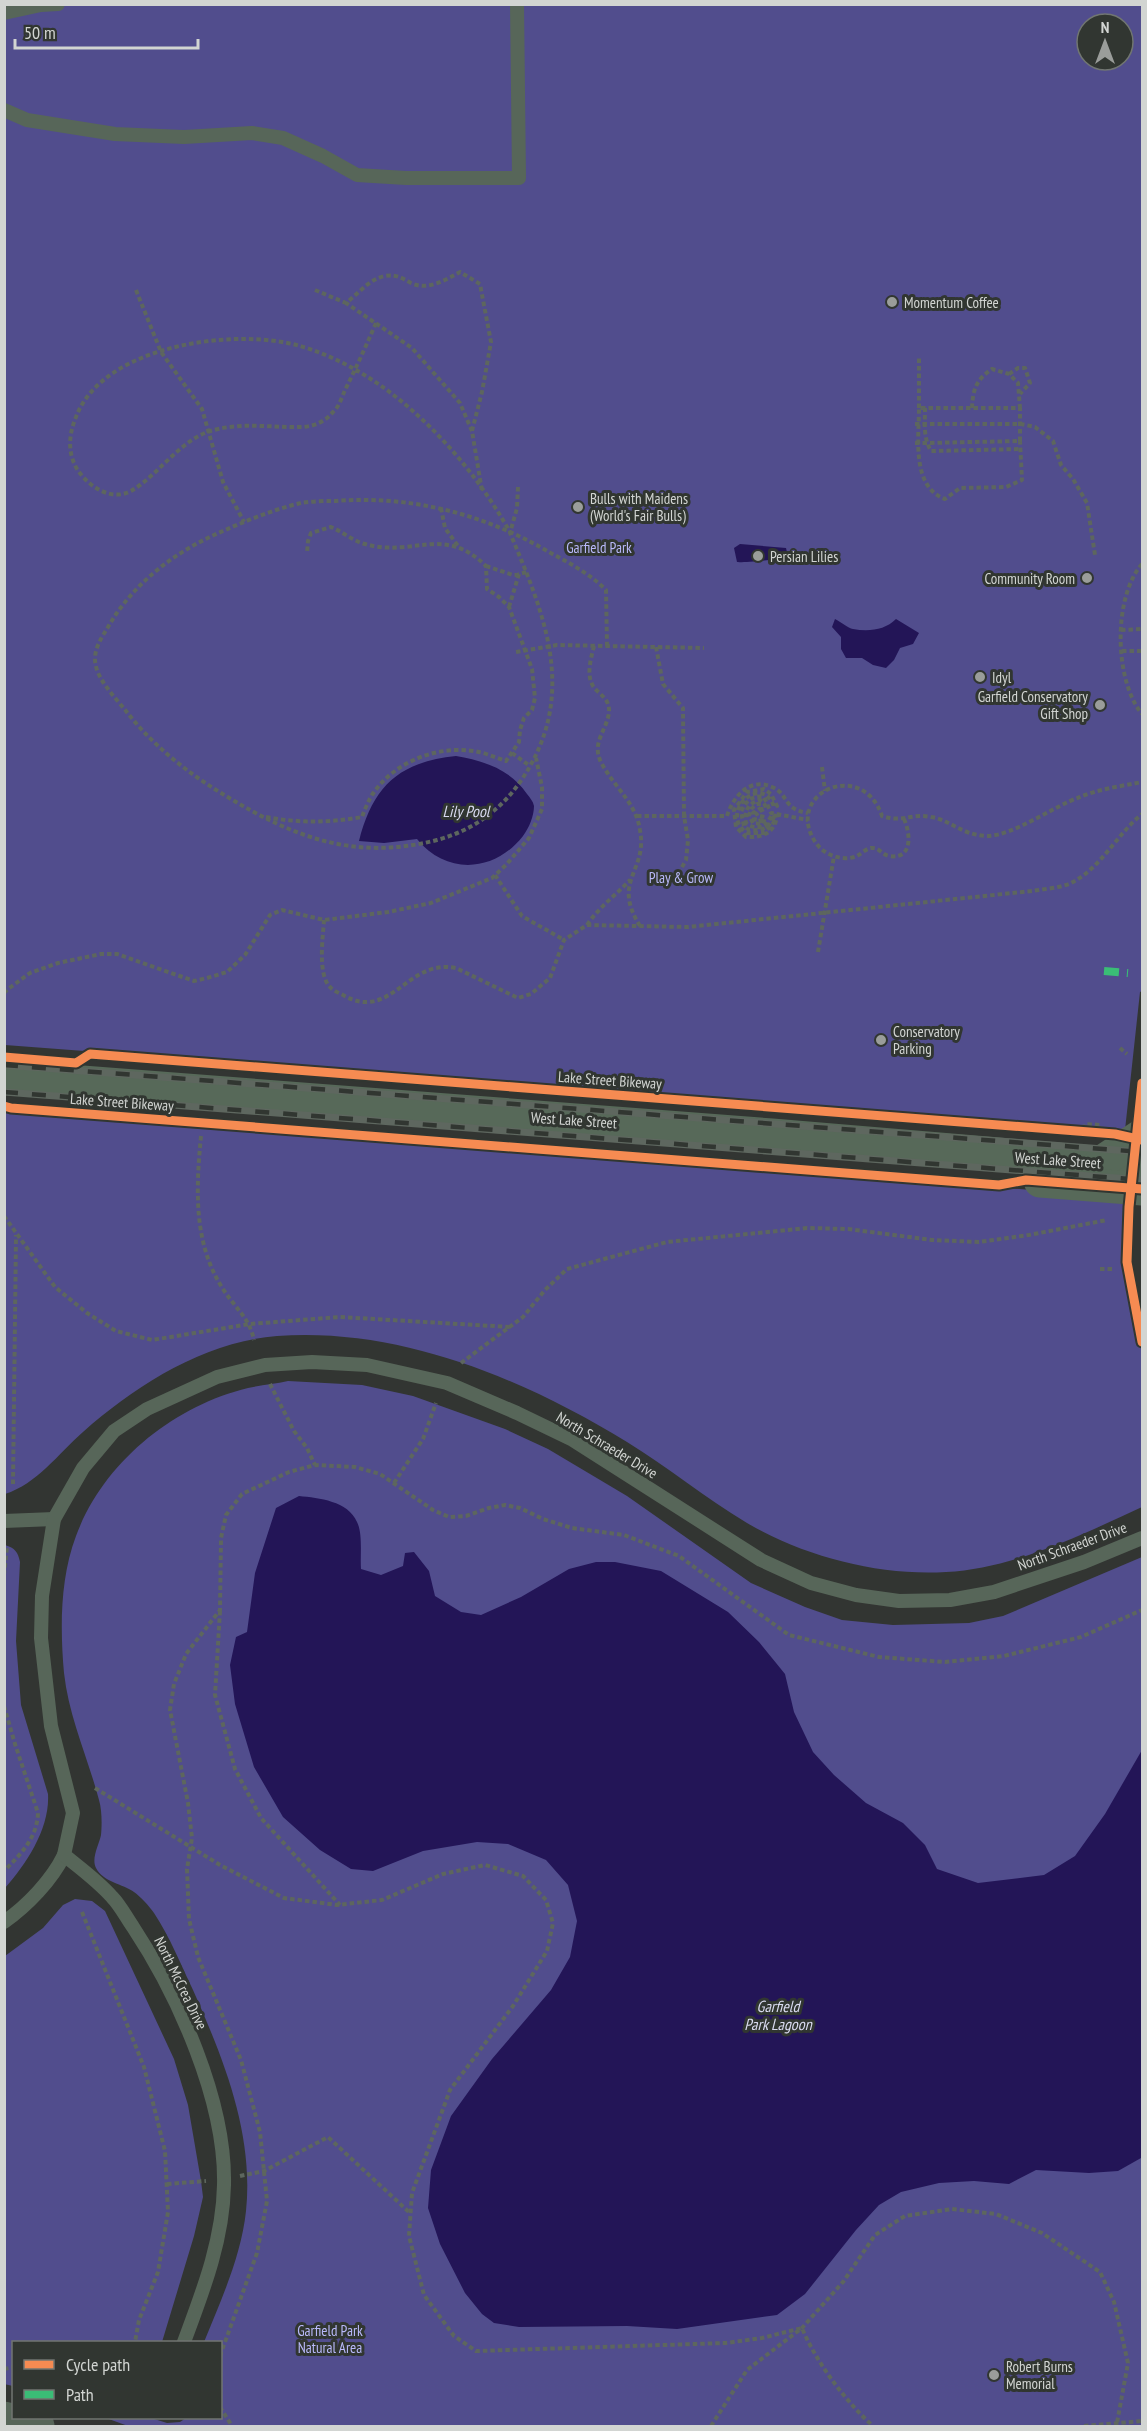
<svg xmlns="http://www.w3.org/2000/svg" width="1147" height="2431" font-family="'PT Sans Narrow',sans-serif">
	<rect width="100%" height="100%" fill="#323532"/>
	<g fill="#514d8d" fill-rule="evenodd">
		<path d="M4,5H1142V991L1140,992L1125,1130L5,1045ZM1087,24H1123V60H1087Z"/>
		<path d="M4,1111L1122,1197L1125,1207L1126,1275L1133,1318L1142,1351V1507C1081,1535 1015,1568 946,1572C879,1576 805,1557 747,1523C705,1498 668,1467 627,1442C524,1379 400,1327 277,1336C204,1342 136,1385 83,1432C58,1454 37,1484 5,1494Z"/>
		<path d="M288,1381L362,1385L413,1396L505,1429L548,1449L627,1496L751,1583L805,1607L842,1620L893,1625L969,1623L1003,1616L1142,1557V2426H128L106,2418H151L167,2423L180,2422L186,2418H220V2342H204C221,2300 241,2257 246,2211C254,2134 224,2060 193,1990C181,1965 170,1937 154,1913C149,1906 141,1897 134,1892C123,1884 103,1882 96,1868C91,1858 99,1845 101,1835C102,1825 102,1810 99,1800C88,1758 69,1718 64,1673C60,1629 60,1578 76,1536C103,1463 173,1406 248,1388C261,1385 275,1384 288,1381Z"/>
		<path d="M5,1545C15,1548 18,1552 20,1562L16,1641L21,1705L48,1794C50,1828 27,1863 5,1888Z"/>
		<polygon points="75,1899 92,1901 105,1911 174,2059 188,2105 201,2181 203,2197 194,2236 162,2342 14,2342 13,2386 4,2384 5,1956 43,1928 63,1905"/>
	</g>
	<g fill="#231557">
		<path d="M740,544L786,548L788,557C784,559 741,563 737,562L734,548Z"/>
		<path d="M835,619C841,622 848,628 853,629C869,632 885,630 896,619L919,633L913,644L900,648L894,660L886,668L873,665L862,658H846L841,649V637L832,627Z"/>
		<path d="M456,756C484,761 510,769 527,794C530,798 533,801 534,806C534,816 529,828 523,836C495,872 447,876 417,839L384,843L359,841C373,786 399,762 456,756Z"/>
		<path d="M299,1496C319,1498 348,1501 357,1522C363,1534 360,1555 361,1569L381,1575L403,1566L405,1553L414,1552L429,1571L435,1596L461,1612L481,1615L521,1597L569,1569L596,1562H615L661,1571L728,1612L759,1642L785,1674L794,1712L813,1752L834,1775L866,1803L903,1823L925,1845L937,1869L978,1883L1044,1875L1075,1856L1105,1814L1142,1750L1141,2158L1118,2171L1089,2173L1036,2170L1009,2184L974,2181L939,2183L901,2192L879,2205L856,2230L805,2294L777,2315L677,2329L627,2326L519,2327L494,2323L482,2314L465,2293L440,2244L428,2208L431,2170L451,2116L492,2059L551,1990L570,1957L577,1921L568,1885L546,1860L508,1844L477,1842L423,1851L373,1871L351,1869L320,1850L283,1817L254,1767L235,1704L230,1665L236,1637L247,1632L255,1573L276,1508Z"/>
	</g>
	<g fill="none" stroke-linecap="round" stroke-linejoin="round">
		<g stroke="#5d665e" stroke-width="4" stroke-dasharray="4.5 3" stroke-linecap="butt">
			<polyline points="136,290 161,352 202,409 223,482 244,522"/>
			<polyline points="315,290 346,303"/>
			<path d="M376,323C366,346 356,368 345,390C342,397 339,407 333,412C326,421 315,426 303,427C273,428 244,422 214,430C181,438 159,475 131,491C111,502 88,486 77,469C67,452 69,434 76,417C103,345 235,327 300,346C390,372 466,454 510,532"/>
			<polyline points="1009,374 1018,368 1025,368 1030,383 1020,394"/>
			<polyline points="919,408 919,357"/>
			<path d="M925,408H919C919,437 911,487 945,499L960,488L1006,487L1022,480L1020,441"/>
			<path d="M972,408C973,389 976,380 992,369L1009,374L1018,383L1020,408"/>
			<polyline points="915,424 1021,424 1035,427 1053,441 1061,465 1073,479 1087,503 1095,555"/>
			<path d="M472,431L460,403L412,348L346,303C358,294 369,279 385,276C396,274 402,278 411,283C428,291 445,280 460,272L480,284L491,342L482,392L472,431L482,491"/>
			<path d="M915,443H926L1020,441V408H925C925,423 923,438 931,451L1021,449"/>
			<path d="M518,487L517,508L510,533C546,618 579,697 520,782C500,811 471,831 437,840C356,861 295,838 226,796C189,774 153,746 126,711C115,697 95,678 95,659C95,647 102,637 108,627C134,582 176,551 223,531C248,520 275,509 301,503C312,501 325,501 336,501C410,495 484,514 549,552C569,563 589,573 606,590L607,646"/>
			<polyline points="441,508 445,528 458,546"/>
			<path d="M1142,564C1113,597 1114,680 1142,714"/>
			<polyline points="486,566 513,575 518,575"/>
			<polyline points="509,607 519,574 527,572"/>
			<polyline points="1121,630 1142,629"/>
			<path d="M594,646C591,658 586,675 593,686C599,695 610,698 609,712C607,731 590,743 602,764C615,788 636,803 640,830C648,872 611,880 640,926"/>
			<polyline points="656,647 663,684 683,708 684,816 688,840 686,860 677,876 666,883"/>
			<polyline points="1122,651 1142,651"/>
			<polyline points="516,652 557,645 704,648"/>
			<polyline points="512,753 530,766"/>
			<polyline points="822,767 825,791"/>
			<path d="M637,816H727C733,797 749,777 772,787C789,794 782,809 808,813"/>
			<path d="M760,816L765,817L763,824L753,823L749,816L751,809L757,804H761V808L753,813L754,819L761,821L756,813L766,808L764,803L760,800C748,803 744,811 746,823C752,828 758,828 765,826L772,815L777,816C775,833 762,838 746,837L736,827L734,810L747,792L764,789L771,794L777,806L774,807C763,772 717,812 747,833H764L774,822V817C768,829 762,831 749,830L744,826L741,812C746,801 752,795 764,797L771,813L808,820"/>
			<path d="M266,817C298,823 329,823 362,817C365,809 369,799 374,792C397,760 441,744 479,752C488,754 497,758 506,761L519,742L520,730L524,718L532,710L535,698L532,669L509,607L499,597L487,589L486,566C443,524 413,558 365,544C353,541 343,532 331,527L311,533L308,541L307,553"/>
			<path d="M904,819C910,832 914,860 889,856C883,855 879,848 873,848C868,847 862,853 857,856C843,862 824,855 816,843C782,794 862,757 882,816C903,823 911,813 931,817C951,820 961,835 987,836C1013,836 1054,806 1080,797C1099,789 1122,786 1142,782"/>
			<polyline points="495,875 522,916 564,940"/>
			<path d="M324,920C323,937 317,976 331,988C334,991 339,993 343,995C391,1023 407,958 456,968L518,998L531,994L550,978L564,940L587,925L688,927L1032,891C1044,889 1058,888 1069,884C1101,869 1116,835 1142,814"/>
			<path d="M587,925C599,907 615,896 630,880"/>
			<polyline points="818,952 834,856"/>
			<polyline points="4,993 8,989 30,973 58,963 101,954 117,954 194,981 207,978 227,972 245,955 270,915 282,910 324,920 388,912 431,903 492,878 506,865 529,838 542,809 542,787 536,758"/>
			<polyline points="1120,1048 1127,1054"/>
			<polyline points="1098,1131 1084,1130 1085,1124 1101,1125 1100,1130"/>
			<path d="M201,1136C196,1189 193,1243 223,1289C235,1308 249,1317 254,1340"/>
			<polyline points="4,1216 55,1287 87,1313 116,1331 152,1340 250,1324 340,1317 510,1327"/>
			<polyline points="1100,1269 1113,1269 1113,1267"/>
			<polyline points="461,1363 523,1317 545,1290 567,1269 667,1242 807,1228 848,1229 932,1240 979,1242 1029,1235 1107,1220"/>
			<polyline points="270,1384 294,1431 307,1448 315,1465"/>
			<polyline points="394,1483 423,1439 436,1403"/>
			<polyline points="13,1484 16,1235"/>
			<polyline points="4,1575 7,1547"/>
			<polyline points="220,1611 215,1695 235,1769 261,1818 340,1905"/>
			<path d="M4,1706L15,1744L38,1813C37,1838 21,1854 4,1871"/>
			<path d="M95,1788L220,1865L284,1898L337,1905L382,1900L443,1874L485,1865L523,1876L546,1900L553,1923L547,1951L513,2006L450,2090L412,2193L409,2236L424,2295L454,2336L476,2351L726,2343L762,2338L802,2328C816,2362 846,2402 873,2426"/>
			<polyline points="82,1912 144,2067 165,2151 168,2212 158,2272 139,2320 135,2342"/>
			<polyline points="240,2176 264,2171 328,2137 410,2213"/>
			<polyline points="167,2184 206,2181"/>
			<polyline points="220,2356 257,2253 267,2201 260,2132 241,2060 198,1957 189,1919 187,1869 192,1838 188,1803 170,1710 174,1684 186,1654 220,1610 221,1538 226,1515 242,1494 289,1472 315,1465 355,1467 380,1474 433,1510 449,1517 466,1516 489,1508 505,1505 520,1508 543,1519 572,1528 624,1535 679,1556 789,1635 879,1657 945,1662 1004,1656 1081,1637 1142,1610"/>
			<polyline points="4,2369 14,2367"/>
			<polyline points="220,2407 232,2426"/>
			<polyline points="711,2426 747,2370 802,2328 843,2282 875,2235 905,2216 952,2209 996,2214 1042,2233 1100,2272 1114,2302 1128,2363 1117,2423"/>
			<polyline points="1084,2426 1142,2421"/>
		</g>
		<g stroke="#576659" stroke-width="14">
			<polyline points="4,13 41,5 58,4"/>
			<polyline points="4,110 27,120 115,134 184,137 252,133 283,138 323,156 357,175 406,178 519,178 517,4"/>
			<polyline points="4,1521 54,1519"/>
			<path d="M4,1922C27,1906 52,1880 64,1855"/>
			<path d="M184,2342C203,2291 223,2240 224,2185C226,2101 178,1995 133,1927C126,1917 120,1905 112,1897C98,1881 80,1868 64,1855L73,1813L51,1726L41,1638L42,1596L54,1519L83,1468L114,1431L147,1409L217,1377L265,1365L312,1362L367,1365L447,1383L517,1413L573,1440L761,1560L811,1583L856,1595L899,1601L950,1600L994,1592L1084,1562L1142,1538"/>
		</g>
		<polyline stroke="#576659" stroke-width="33" points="4,2418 38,2426"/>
		<g stroke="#576959" stroke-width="33">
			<polyline points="4,1076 772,1135 1142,1166"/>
			<polyline points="1100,1163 1142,1135"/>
			<polyline points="1040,1181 1142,1189"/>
		</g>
		<defs>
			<g id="rail">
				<polyline points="4,1065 1142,1152"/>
				<polyline points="4,1092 1142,1180"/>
			</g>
		</defs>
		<use href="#rail" stroke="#5e675f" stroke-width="7"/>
		<use href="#rail" stroke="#313631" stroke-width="4.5" stroke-dasharray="14" stroke-linecap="butt"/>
		<polyline stroke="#3abd76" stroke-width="8" stroke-dasharray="15 8" stroke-linecap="butt" points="1104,971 1128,973"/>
		<defs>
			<g id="cycleway">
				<polyline points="4,1057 76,1063 90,1054 1115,1134 1142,1140"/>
				<polyline points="1142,1083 1129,1207 1127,1262 1142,1342"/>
				<polyline points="4,1106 11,1108 999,1185 1026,1180 1142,1189"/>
			</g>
		</defs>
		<use href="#cycleway" stroke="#313631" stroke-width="13"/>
		<use href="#cycleway" stroke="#f68b52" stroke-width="9"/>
	</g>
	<g fill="#9a9d9a" stroke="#313631" stroke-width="2">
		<circle cx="892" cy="302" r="6"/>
		<circle cx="578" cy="507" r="6"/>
		<circle cx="758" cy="556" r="6"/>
		<circle cx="1087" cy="578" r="6"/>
		<circle cx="980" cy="677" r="6"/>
		<circle cx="1100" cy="705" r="6"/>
		<circle cx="881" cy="1040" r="6"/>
		<circle cx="994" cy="2375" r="6"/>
	</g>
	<g text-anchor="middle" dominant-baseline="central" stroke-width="6" stroke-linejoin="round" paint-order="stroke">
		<g font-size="15" fill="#d2d5d2" stroke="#313631" text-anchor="start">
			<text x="904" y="302">Momentum Coffee</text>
			<text x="590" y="498">Bulls with Maidens<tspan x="590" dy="17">(World's Fair Bulls)</tspan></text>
			<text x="770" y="556">Persian Lilies</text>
			<text x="1075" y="578" text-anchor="end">Community Room</text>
			<text x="992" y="677">Idyl</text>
			<text x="1088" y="696" text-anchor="end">Garfield Conservatory<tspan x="1088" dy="17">Gift Shop</tspan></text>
			<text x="893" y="1031">Conservatory<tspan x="893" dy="17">Parking</tspan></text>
			<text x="1006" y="2366">Robert Burns<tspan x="1006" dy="17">Memorial</tspan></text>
		</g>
		<g font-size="15" fill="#b9b9fa" stroke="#313631">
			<text x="599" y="547">Garfield Park</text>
			<text x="681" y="877">Play &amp; Grow</text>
			<text x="330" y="2330">Garfield Park<tspan x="330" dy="17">Natural Area</tspan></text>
		</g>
		<g font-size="15" fill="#d2d5d2" stroke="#313631">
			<text transform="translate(610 1080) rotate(4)">Lake Street Bikeway</text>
			<text transform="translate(122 1102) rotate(4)">Lake Street Bikeway</text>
			<text transform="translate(574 1120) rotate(4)">West Lake Street</text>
			<text transform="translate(1058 1160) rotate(4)">West Lake Street</text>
			<text transform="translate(607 1445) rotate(31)">North Schraeder Drive</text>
			<text transform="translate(1072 1546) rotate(-20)">North Schraeder Drive</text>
			<text transform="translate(181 1983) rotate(64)">North McCrea Drive</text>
		</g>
		<g font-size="16" font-style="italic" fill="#dadbf1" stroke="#313631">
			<text x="466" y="811">Lily Pool</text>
			<text x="778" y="2006">Garfield<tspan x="778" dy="18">Park Lagoon</tspan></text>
		</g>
	</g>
	<rect width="1147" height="2431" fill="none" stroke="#d2d5d2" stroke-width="12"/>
	<rect x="12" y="2341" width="210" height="78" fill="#313631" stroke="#717671" stroke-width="1.5"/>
	<rect x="24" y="2360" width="30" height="9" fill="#f68b52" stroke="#717671" stroke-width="1.5"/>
	<text x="66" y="2371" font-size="18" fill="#d2d5d2">Cycle path</text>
	<rect x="24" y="2390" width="30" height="9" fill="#3abd76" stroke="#717671" stroke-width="1.5"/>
	<text x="66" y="2401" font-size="18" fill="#d2d5d2">Path</text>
	<g transform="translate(1105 42)"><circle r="28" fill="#313631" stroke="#717671" stroke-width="1.5"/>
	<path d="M0-4.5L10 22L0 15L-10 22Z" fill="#9a9d9a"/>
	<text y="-9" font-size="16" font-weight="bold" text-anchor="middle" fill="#d2d5d2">N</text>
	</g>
	<path d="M15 39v9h183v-9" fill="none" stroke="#d2d5d2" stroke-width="3"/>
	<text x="24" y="39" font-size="18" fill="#d2d5d2" stroke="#313631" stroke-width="4.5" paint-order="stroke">50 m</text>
</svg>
